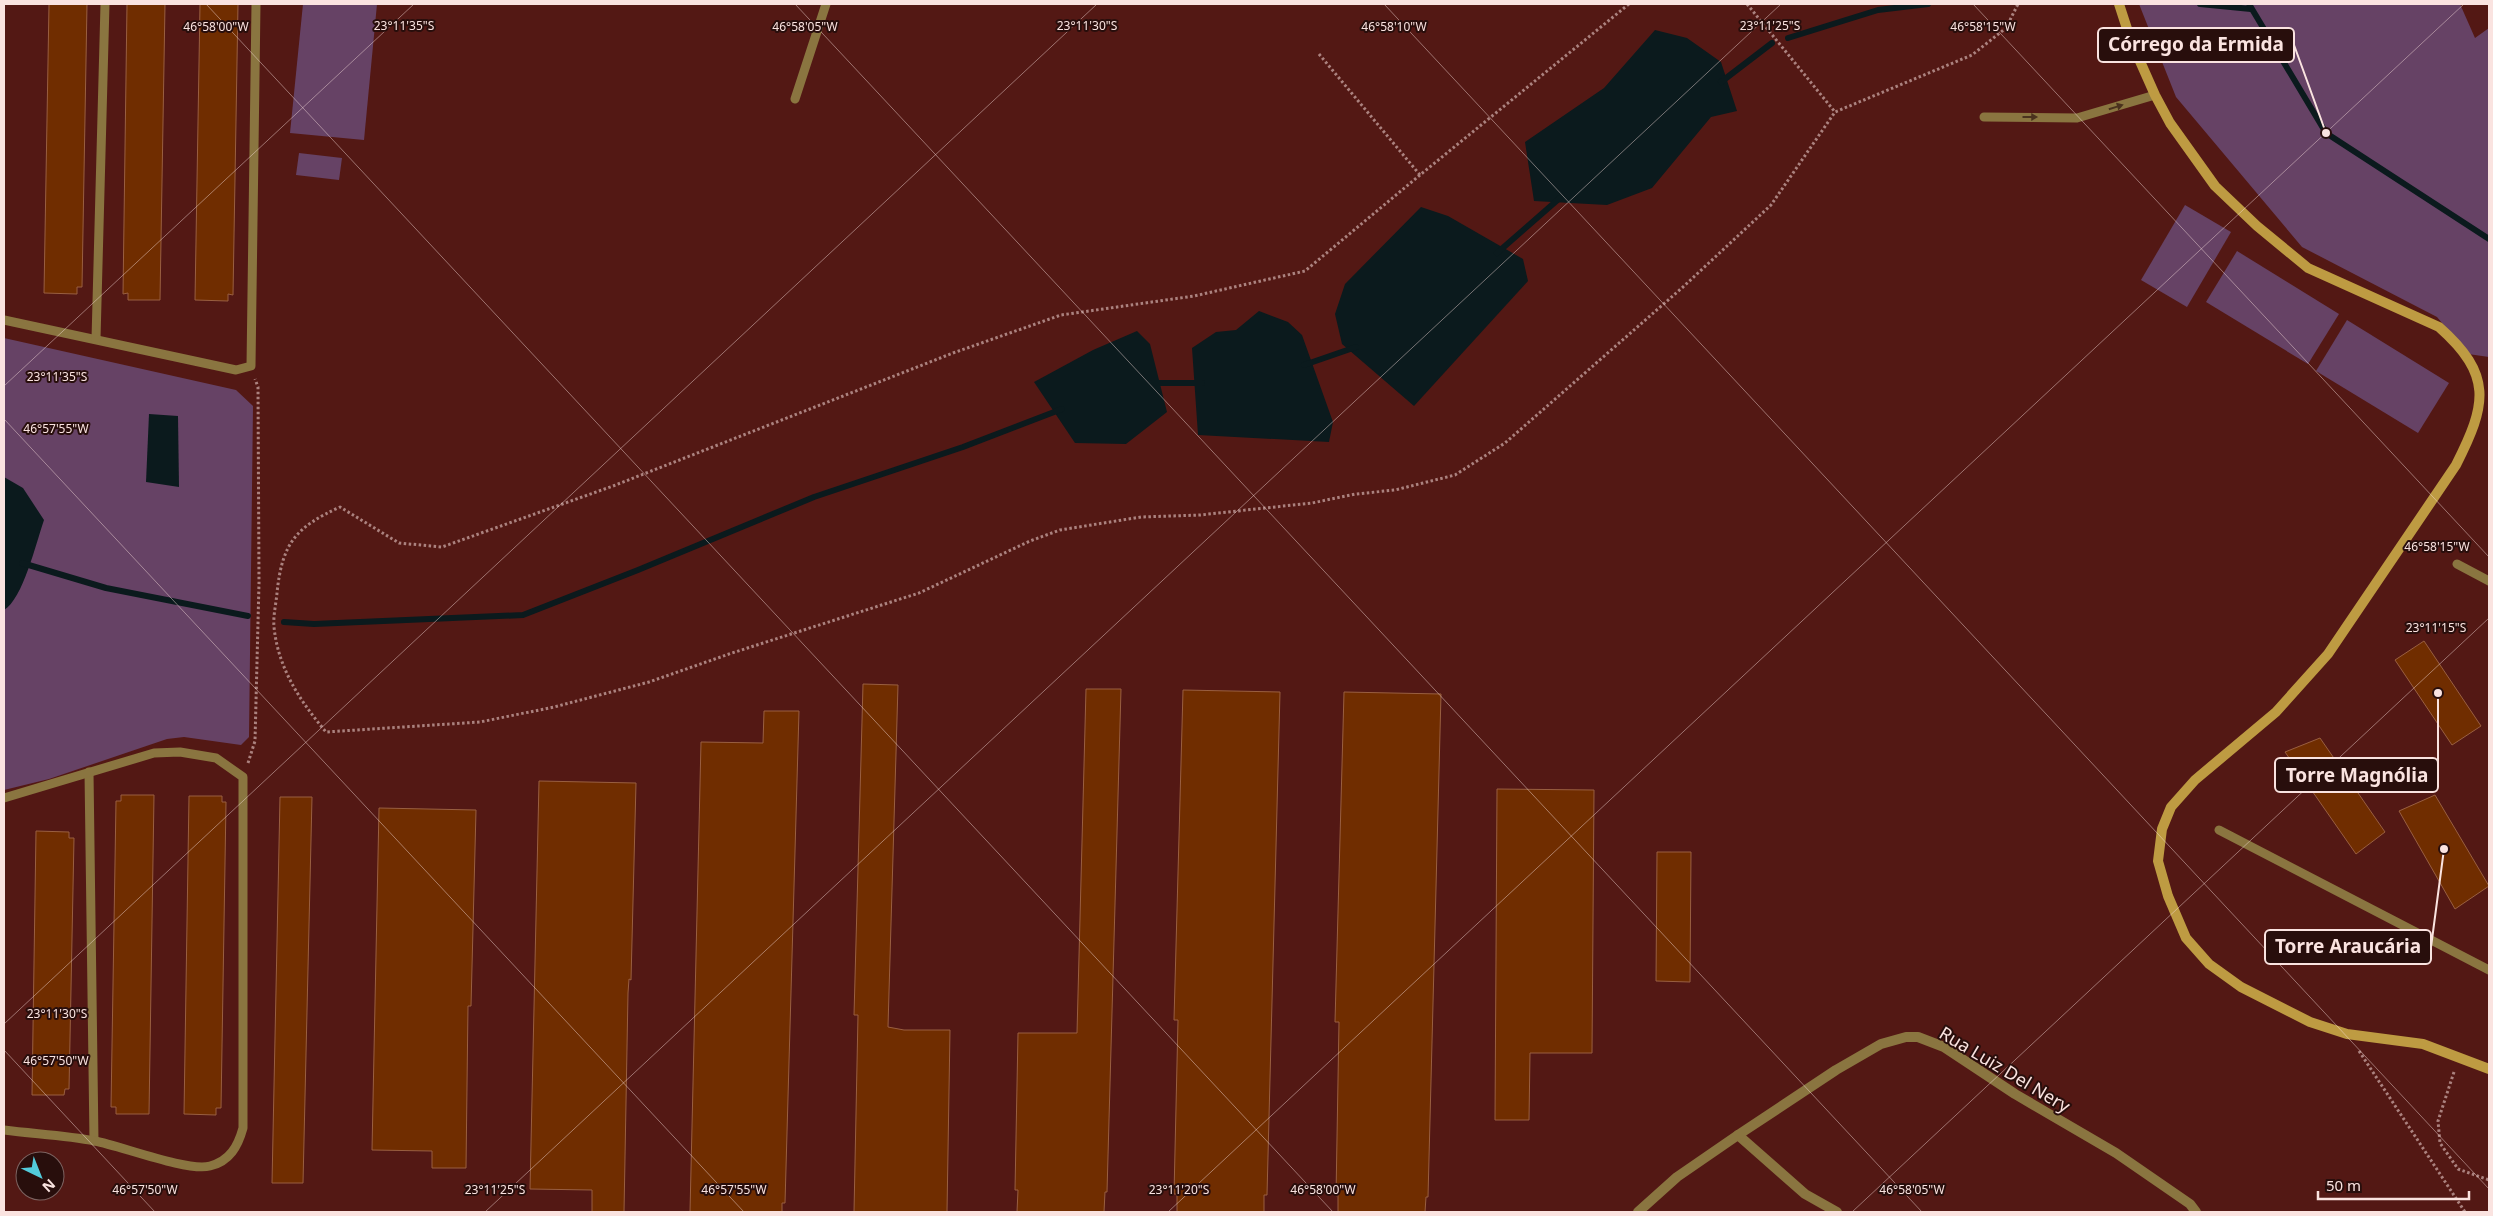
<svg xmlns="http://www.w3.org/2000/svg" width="2493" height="1216" font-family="'Noto Sans',sans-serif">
	<rect width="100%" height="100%" fill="#531814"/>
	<g fill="#664265">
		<polygon points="303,4 377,4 364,140 290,133"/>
		<polygon points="2139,4 2460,4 2475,38 2489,28 2489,357 2468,354 2437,317 2302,247 2176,97"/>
		<polygon points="299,153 342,158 339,180 296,175"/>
		<polygon points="2185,205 2231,232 2187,307 2141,280"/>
		<polygon points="2237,251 2339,314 2308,364 2206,302"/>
		<polygon points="2347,320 2449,383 2418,433 2316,371"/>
		<polygon points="4,338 236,390 253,406 249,737 241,745 184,737 167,739 49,779 4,790"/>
	</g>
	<g fill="#0b1a1d">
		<polygon points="1655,30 1687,38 1721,62 1737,111 1711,117 1652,188 1607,205 1534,201 1525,142 1604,88"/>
		<polygon points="1421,207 1448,216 1523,259 1528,281 1414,406 1342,344 1335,314 1345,284"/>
		<polygon points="1259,311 1288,322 1302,335 1333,422 1329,442 1198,435 1192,348 1216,332 1236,330"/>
		<polygon points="1137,331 1150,344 1167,412 1126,444 1075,443 1034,382 1093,350"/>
		<polygon points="149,414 178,416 179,487 146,482"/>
		<path d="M4,477L23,488L44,520C36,543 23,599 4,610Z"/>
	</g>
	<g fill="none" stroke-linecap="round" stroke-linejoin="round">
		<g stroke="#0b1a1d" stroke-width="6">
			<polyline points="2200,4 2251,9"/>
			<polyline points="2249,4 2326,133 2489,239"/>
			<polyline points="1788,38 1878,10 1928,4"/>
			<polyline points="1721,82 1772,43"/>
			<polyline points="1497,253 1561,197"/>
			<polyline points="1304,365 1356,347"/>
			<polyline points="1152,383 1202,383"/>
			<polyline points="22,563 106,588 248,616"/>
			<polyline points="284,622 314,624 523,615 638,570 814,497 963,447 1062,409"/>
		</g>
	</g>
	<g fill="#702d00" stroke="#995f41">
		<polygon points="49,4 87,4 82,287 77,287 77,294 44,293"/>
		<polygon points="127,4 165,4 160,300 128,300 128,293 123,294"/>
		<polygon points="200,4 238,4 233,295 228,294 228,301 195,300"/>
		<polygon points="2424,641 2481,726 2452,745 2395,660"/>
		<polygon points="863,684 898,685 888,1027 904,1030 950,1030 947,1212 854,1212 858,1015 854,1015"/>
		<polygon points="1086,689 1121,689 1107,1192 1105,1192 1104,1212 1017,1212 1018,1190 1015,1190 1018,1033 1077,1033"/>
		<polygon points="1183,690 1280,692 1267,1195 1264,1195 1264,1212 1177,1212 1177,1194 1174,1194 1178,1020 1174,1020"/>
		<polygon points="1344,692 1441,694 1428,1197 1426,1197 1425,1212 1338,1212 1338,1195 1336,1196 1339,1022 1335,1022"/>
		<polygon points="764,711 799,711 785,1203 782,1203 782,1212 690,1212 701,742 763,743"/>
		<polygon points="2320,738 2385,832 2356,854 2285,752"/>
		<polygon points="539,781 636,783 631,980 629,979 628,993 624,1212 592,1212 592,1190 530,1189"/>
		<polygon points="1497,789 1594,790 1592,1053 1530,1053 1529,1120 1495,1120"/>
		<polygon points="121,795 154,795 149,1114 116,1114 116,1107 111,1107 116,801 121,801"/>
		<polygon points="2435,795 2489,886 2455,909 2399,811"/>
		<polygon points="189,796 222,796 222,802 226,802 221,1108 216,1108 216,1115 184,1114"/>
		<polygon points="280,797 312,797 303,1183 272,1183"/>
		<polygon points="379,808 476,810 471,1006 468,1006 466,1168 432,1168 432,1151 372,1150"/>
		<polygon points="36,831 69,832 69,838 74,838 69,1089 65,1089 64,1095 32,1095"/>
		<polygon points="1657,852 1691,852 1690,982 1656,981"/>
	</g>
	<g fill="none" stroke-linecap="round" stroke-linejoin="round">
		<g stroke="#ab827f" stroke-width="3" stroke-dasharray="2.5 2.5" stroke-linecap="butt">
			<polyline points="1747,4 1835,112"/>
			<polyline points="1319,54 1420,175 1629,4"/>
			<path d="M1420,175L1305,271L1194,296L1061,315L953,353L613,486L442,547L399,543L340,507C296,527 282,543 277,593C276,604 273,616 274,627C278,668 300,701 326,732L480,722L554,707L649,682L732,653L919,593L1030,541L1060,530L1141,517L1200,515L1312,503L1356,494L1395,490L1455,475L1505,443L1683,287L1771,205L1835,112L1972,55L2006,28L2018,4"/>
			<polyline points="248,763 255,741 259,583 258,387 255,379"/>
			<polyline points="2359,1051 2465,1212"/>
			<polyline points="2454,1072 2438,1121 2440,1143 2458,1169 2489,1180"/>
		</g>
		<g stroke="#8a7540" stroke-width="9">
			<polyline points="795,99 826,4"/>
			<polyline points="1984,117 2077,118 2155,95"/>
			<polyline points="4,320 236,370 251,366 256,4"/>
			<polyline points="96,339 105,4"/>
			<polyline points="2457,564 2489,581"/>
			<polyline points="89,772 94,1141"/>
			<path d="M4,798L154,753L180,752L216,758L243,777V1128C238,1146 230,1161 210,1166C188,1172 121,1146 95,1141C65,1135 34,1134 4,1130"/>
			<polyline points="2219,830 2489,970"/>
		</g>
		<g stroke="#8a7540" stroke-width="10">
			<polyline points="1738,1135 1805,1194 1837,1212"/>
			<polyline points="1638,1212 1677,1177 1738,1135 1836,1070 1881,1044 1906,1037 1918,1037 1944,1047 2015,1094 2116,1153 2190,1204 2196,1212"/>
		</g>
		<path stroke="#be9b42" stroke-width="10" d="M2119,4L2131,41L2155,95L2170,123L2215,186L2257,226L2308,268L2439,327C2493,375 2487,404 2456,465L2328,654L2276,712L2195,780L2171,807L2162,829L2158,861L2168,896L2186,938L2209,964L2241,987L2310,1022L2347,1034L2423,1044L2489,1069"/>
	</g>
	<defs><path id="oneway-solid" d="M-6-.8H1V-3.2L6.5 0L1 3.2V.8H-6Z" transform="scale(1.25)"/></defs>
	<g fill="#4a321e">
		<use href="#oneway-solid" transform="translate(2116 107) rotate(-17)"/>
		<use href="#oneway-solid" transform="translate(2030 117)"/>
	</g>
	<path fill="none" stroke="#fae3e0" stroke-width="1" stroke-opacity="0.45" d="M206,4L1333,1212M795,4L1922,1212M1384,4L2489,1189M1973,4L2489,557M4,386L414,4M4,419L744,1212M4,1024L1097,4M4,1050L155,1212M485,1212L1781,4M1168,1212L2464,4M1852,1212L2489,618"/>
	<g text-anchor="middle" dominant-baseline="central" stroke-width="4" stroke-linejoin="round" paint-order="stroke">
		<g font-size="18" fill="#fae3e0" stroke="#280e0c">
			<text transform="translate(2005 1069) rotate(31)">Rua Luiz Del Nery</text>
		</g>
	</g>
	<g font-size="12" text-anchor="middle" fill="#fae3e0" stroke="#280e0c" stroke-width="4" stroke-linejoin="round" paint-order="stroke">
		<text x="404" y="30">23°11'35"S</text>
		<text x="1087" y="30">23°11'30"S</text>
		<text x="1770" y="30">23°11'25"S</text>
		<text x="216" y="31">46°58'00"W</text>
		<text x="805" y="31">46°58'05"W</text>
		<text x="1394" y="31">46°58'10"W</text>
		<text x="1983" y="31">46°58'15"W</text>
		<text x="57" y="381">23°11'35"S</text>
		<text x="56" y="433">46°57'55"W</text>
		<text x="2437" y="551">46°58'15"W</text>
		<text x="2436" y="632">23°11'15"S</text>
		<text x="57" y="1018">23°11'30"S</text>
		<text x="56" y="1065">46°57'50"W</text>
		<text x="145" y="1194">46°57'50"W</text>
		<text x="734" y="1194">46°57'55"W</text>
		<text x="1323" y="1194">46°58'00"W</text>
		<text x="1912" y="1194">46°58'05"W</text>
		<text x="495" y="1194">23°11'25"S</text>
		<text x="1179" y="1194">23°11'20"S</text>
	</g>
	<path fill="none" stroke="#fae3e0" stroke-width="2" d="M2326 133L2294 45M2438 693L2438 775M2444 849L2431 947"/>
	<g fill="#fae3e0" stroke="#280e0c" stroke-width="2">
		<circle cx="2326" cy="133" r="5"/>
		<circle cx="2438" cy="693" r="5"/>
		<circle cx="2444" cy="849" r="5"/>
	</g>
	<g fill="#280e0c" stroke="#fae3e0" stroke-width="2">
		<rect x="2098" y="28" width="196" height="34" rx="5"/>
		<rect x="2275" y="758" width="163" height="34" rx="5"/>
		<rect x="2265" y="930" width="166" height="34" rx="5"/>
	</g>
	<g font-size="19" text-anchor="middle" font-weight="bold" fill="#fae3e0">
		<text x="2196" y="51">Córrego da Ermida</text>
		<text x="2357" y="782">Torre Magnólia</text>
		<text x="2348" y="953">Torre Araucária</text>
	</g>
	<rect width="2493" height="1216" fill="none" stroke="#fae3e0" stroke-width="10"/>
	<g transform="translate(40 1176) rotate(137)"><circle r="24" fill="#280e0c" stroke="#7c6361"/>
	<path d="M0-4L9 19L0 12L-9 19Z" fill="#53cbdb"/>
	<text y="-8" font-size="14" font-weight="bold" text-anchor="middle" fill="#fae3e0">N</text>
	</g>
	<path d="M2318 1191v8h151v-8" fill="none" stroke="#fae3e0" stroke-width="2.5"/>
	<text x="2326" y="1191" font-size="15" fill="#fae3e0" stroke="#280e0c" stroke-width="4" paint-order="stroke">50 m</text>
</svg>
